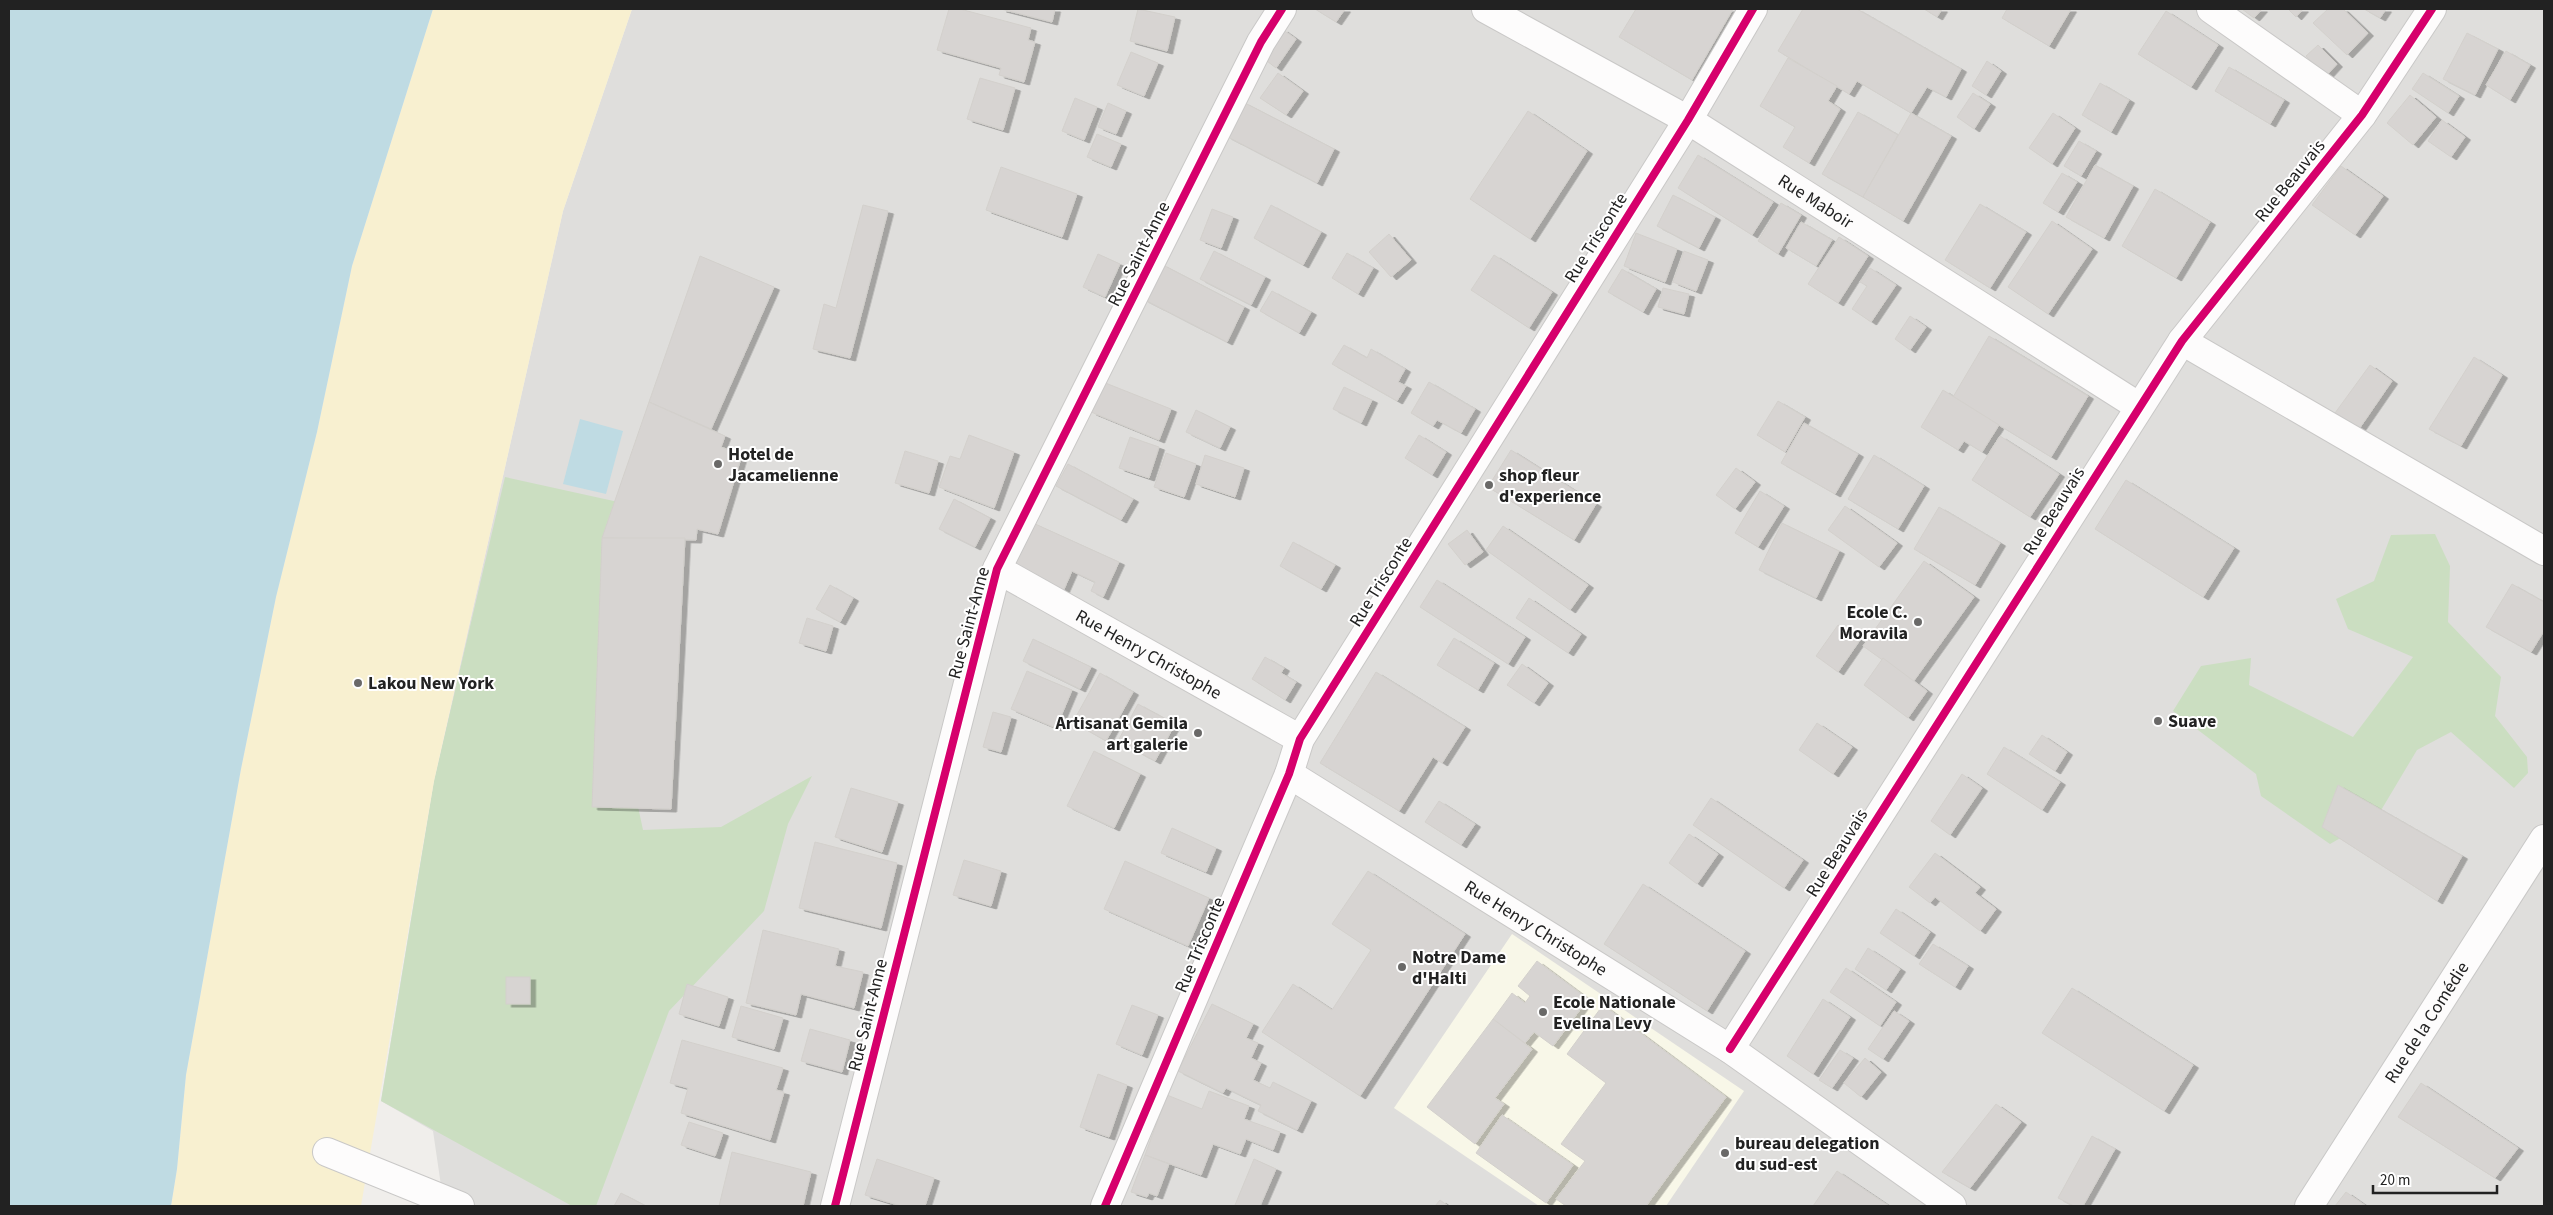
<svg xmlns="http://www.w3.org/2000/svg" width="2553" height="1215" font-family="'Source Sans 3',sans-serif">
	<defs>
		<filter id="shadow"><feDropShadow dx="5.5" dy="3" stdDeviation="0" flood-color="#0004"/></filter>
	</defs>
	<rect width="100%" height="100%" fill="#f0eeeb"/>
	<polygon fill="#dfdedc" points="632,9 2544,9 2544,1206 444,1206 433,1131 381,1101 434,781 563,211"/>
	<polygon fill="#f8f7e8" points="1512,934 1744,1091 1666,1206 1539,1206 1394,1108"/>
	<g fill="#cbdec1">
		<polygon points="505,477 650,509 626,750 643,830 721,827 812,776 788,824 764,911 669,1011 596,1206 572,1206 381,1101 434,781"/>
		<polygon points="2435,534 2450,566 2448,622 2501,677 2495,716 2527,757 2528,773 2514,788 2451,732 2417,750 2377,817 2330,844 2261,796 2256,774 2173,711 2201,666 2251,658 2249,685 2353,737 2413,657 2348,629 2336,599 2374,581 2391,535"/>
	</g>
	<polygon fill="#f8f0d0" points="433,9 632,9 563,211 434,781 361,1206 171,1206 177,1169 186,1075 241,769 276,597 317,432 352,266"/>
	<g fill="#bfdbe3">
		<polygon points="9,9 433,9 352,266 317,432 276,597 241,769 186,1075 177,1169 171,1206 9,1206"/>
		<polygon points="580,419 623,431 606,494 563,484"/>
	</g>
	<g fill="#d7d4d2" stroke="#d3d0cc" filter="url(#shadow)">
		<polygon points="949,9 960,9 1031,28 1028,40 1035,42 1024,82 999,75 1001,68 937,50"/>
		<polygon points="1001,9 1055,9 1052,22"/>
		<polygon points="1138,9 1175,17 1167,51 1130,41"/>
		<polygon points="1315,9 1345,9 1336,22"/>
		<polygon points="1636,9 1733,9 1692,80 1619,37"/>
		<polygon points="1803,9 1857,9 1961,69 1946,97 1927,87 1911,113 1857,81 1849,94 1778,51"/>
		<polygon points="1924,9 1942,9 1937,17"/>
		<polygon points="2007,9 2071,9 2049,46 2002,18"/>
		<polygon points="2242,9 2262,9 2254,18"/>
		<polygon points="2288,9 2303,9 2296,17"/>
		<polygon points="2328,9 2343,9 2368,33 2347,55 2313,23"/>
		<polygon points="2364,9 2386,9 2380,18"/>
		<polygon points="2166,11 2218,45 2191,87 2138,54"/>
		<polygon points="1282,29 1296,39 1276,68 1263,58"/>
		<polygon points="2467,33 2498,49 2475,95 2443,79"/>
		<polygon points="2318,45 2337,64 2325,77 2306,56"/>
		<polygon points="2506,51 2530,65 2510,100 2486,85"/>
		<polygon points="1131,52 1158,63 1144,96 1117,85"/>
		<polygon points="1788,58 1837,86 1828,101 1840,109 1809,163 1783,147 1795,127 1760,106"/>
		<polygon points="1987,61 2001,71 1986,95 1972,86"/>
		<polygon points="2229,67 2284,100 2270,124 2215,91"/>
		<polygon points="1278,73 1303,91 1286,115 1260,98"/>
		<polygon points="2423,73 2459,96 2448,113 2412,89"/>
		<polygon points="980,78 1015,88 1003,130 967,119"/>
		<polygon points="2100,83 2129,100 2111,132 2082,115"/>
		<polygon points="1973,93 1990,104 1974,129 1957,117"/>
		<polygon points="2410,95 2436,117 2413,145 2387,123"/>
		<polygon points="1075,98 1097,107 1084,140 1062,131"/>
		<polygon points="1243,102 1334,149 1317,183 1226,136"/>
		<polygon points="1108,103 1126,111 1116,134 1098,127"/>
		<polygon points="1528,111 1587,151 1530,239 1470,199"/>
		<polygon points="1858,112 1898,135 1863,197 1822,174"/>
		<polygon points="1911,113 1951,136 1903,221 1863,197"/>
		<polygon points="2053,113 2075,128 2052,164 2029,148"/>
		<polygon points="2442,120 2465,137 2451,157 2428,141"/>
		<polygon points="1097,134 1121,144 1111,167 1087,157"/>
		<polygon points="2079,141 2096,151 2081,176 2064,166"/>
		<polygon points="1698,155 1773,202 1752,235 1678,188"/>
		<polygon points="2095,165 2133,186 2104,238 2066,217"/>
		<polygon points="2341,166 2383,196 2355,235 2312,205"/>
		<polygon points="1001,167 1077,194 1062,237 986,210"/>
		<polygon points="2062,173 2077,182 2058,212 2043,203"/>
		<polygon points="2155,189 2210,222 2176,278 2122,246"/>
		<polygon points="1673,195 1715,217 1699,248 1657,226"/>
		<polygon points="1781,203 1801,215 1778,254 1758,241"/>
		<polygon points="1980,204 2026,232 1990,288 1945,260"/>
		<polygon points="863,205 888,211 850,358 813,349 824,304 836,308"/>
		<polygon points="1271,205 1321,232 1303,265 1254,238"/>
		<polygon points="1212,209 1233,217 1221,248 1200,240"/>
		<polygon points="2052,221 2092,249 2048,314 2008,287"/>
		<polygon points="1801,222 1832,240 1816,266 1786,248"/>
		<polygon points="1636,233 1677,249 1665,282 1624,266"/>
		<polygon points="1389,234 1411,260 1391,277 1369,252"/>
		<polygon points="1839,237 1868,256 1838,303 1808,284"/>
		<polygon points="1214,251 1265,277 1251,305 1200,279"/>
		<polygon points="1684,251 1708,260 1696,291 1673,282"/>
		<polygon points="1347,253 1373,268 1358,294 1332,278"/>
		<polygon points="1098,254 1120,264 1105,297 1083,287"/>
		<polygon points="1494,255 1552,292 1529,328 1471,290"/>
		<polygon points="700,256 774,287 711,429 649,402"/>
		<polygon points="1161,264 1244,307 1227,342 1143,299"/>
		<polygon points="1870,268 1896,285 1871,322 1852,309 1867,286 1860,282"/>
		<polygon points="1622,269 1656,289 1643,312 1608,292"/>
		<polygon points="1663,288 1689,294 1684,314 1658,307"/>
		<polygon points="1272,291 1311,312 1299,333 1260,311"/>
		<polygon points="1910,316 1926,327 1910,350 1895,339"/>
		<polygon points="1989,336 2088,396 2051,457 1953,397"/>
		<polygon points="1344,345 1367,358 1371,349 1405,369 1398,382 1406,386 1397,401 1332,364"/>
		<polygon points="2474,357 2502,375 2461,446 2429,429"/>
		<polygon points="2370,365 2392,381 2359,429 2335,413"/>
		<polygon points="1103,382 1171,409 1159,440 1091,412"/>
		<polygon points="1429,382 1475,409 1461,433 1437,420 1433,426 1411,413"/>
		<polygon points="1344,387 1372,400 1361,423 1333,409"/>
		<polygon points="1943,390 1999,425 1982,452 1964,441 1958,450 1921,427"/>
		<polygon points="1778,401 1805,417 1785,452 1757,435"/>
		<polygon points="649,402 725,436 721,447 742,455 718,534 697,529 696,540 602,538"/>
		<polygon points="1196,410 1230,427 1220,448 1186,432"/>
		<polygon points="1804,423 1858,454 1835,494 1781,463"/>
		<polygon points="969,435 1014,452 994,508 939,487 950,456 960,459"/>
		<polygon points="1419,435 1446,452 1432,475 1405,458"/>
		<polygon points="2000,436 2059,474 2030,517 1972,480"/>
		<polygon points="1130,437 1159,447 1149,478 1119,468"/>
		<polygon points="1511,450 1596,504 1574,540 1488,487"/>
		<polygon points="905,451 938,461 929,493 895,483"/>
		<polygon points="1166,453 1196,464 1184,497 1154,487"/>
		<polygon points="1205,455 1244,468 1235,497 1196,484"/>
		<polygon points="1874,455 1924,486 1898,529 1848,499"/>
		<polygon points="1068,464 1133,499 1121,520 1056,486"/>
		<polygon points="1736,468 1755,482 1735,509 1716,495"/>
		<polygon points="2126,480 2234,548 2203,597 2095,529"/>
		<polygon points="1760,491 1784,506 1758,547 1735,533"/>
		<polygon points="954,499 990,518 975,547 939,529"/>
		<polygon points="1845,506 1897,543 1879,567 1828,530"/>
		<polygon points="1939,507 2000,543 1975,585 1914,549"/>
		<polygon points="1033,523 1119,562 1103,597 1091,591 1095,582 1072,571 1057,605 1006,582"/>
		<polygon points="1782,523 1839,551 1816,598 1759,570"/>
		<polygon points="1503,526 1588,585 1570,610 1486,550"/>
		<polygon points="1467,530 1483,552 1465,565 1448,544"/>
		<polygon points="602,538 685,538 671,809 592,807"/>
		<polygon points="1293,542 1335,565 1321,589 1280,566"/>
		<polygon points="1924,561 1974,597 1913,682 1863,646"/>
		<polygon points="1437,580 1525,637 1508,664 1420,607"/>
		<polygon points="2512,584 2544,602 2544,631 2531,652 2486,627"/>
		<polygon points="830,585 853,598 840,622 816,609"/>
		<polygon points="1529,598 1581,634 1568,653 1516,618"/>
		<polygon points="807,618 833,626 826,651 799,643"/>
		<polygon points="1838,625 1860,640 1838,672 1816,656"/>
		<polygon points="1454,638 1494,663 1478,690 1437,665"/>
		<polygon points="1033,639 1091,667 1080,689 1023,661"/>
		<polygon points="1265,657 1284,668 1281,673 1296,682 1285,700 1252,679"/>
		<polygon points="1883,658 1927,691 1908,718 1864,685"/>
		<polygon points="1522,664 1548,683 1534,703 1507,685"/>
		<polygon points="1027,671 1072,690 1056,728 1011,709"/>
		<polygon points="1376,672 1465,727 1442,763 1433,757 1399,811 1320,763"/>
		<polygon points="1100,673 1133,692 1106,741 1073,722"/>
		<polygon points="1138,704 1175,724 1155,761 1118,741"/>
		<polygon points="993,712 1011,717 1001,752 983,747"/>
		<polygon points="1817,723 1852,747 1833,774 1799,750"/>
		<polygon points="2042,735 2067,752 2055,771 2029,754"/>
		<polygon points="2004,747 2060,782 2042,810 1987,774"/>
		<polygon points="1094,751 1140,774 1114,828 1067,806"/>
		<polygon points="1962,774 1982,788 1950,835 1931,821"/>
		<polygon points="2338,785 2462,856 2437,901 2322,827"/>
		<polygon points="851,788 898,802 882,852 835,837"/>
		<polygon points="1711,798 1803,860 1784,888 1693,825"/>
		<polygon points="1439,801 1475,824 1461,845 1425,822"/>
		<polygon points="1172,828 1216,848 1206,872 1161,853"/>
		<polygon points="1689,834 1718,854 1697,884 1669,863"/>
		<polygon points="815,842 897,863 881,928 799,908"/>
		<polygon points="1935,853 1980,887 1975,893 1996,909 1980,931 1935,897 1930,903 1909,887"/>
		<polygon points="964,860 1001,871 991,906 953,895"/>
		<polygon points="1125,861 1209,898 1188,946 1104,909"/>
		<polygon points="1368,871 1465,934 1360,1096 1262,1032 1293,984 1332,1010 1371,950 1332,924"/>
		<polygon points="1643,884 1745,951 1707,1011 1604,944"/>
		<polygon points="1896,909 1930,932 1914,956 1880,933"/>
		<polygon points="763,930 839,949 835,966 863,972 854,1008 801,994 796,1015 746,1003"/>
		<polygon points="1933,944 1968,966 1955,987 1919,964"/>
		<polygon points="1868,948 1900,969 1886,990 1855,969"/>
		<polygon points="1537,961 1588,999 1553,1046 1534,1032 1525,1043 1493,1019 1512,993 1525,1003 1530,996 1518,986"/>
		<polygon points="1846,968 1896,1002 1880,1026 1830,992"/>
		<rect x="506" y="977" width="24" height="27"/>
		<polygon points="687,984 728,997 719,1026 679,1014"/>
		<polygon points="2072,988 2193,1065 2164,1111 2042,1033"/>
		<polygon points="1823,999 1850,1017 1813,1074 1787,1056"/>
		<polygon points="1212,1004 1253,1024 1246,1038 1258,1043 1251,1058 1261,1063 1253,1080 1270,1088 1273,1082 1311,1101 1297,1130 1258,1111 1261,1105 1226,1088 1223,1093 1178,1071"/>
		<polygon points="1132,1005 1158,1015 1142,1055 1116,1044"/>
		<polygon points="1603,1005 1726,1097 1646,1206 1566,1206 1556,1199 1585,1161 1561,1144 1606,1083 1567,1054"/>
		<polygon points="741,1006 783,1018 774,1049 732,1037"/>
		<polygon points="1894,1011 1909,1021 1883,1059 1868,1049"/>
		<polygon points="1493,1019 1532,1049 1495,1098 1504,1104 1475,1144 1427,1107"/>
		<polygon points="810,1029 850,1040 842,1072 801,1061"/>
		<polygon points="682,1040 783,1068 776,1090 784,1092 770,1140 681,1113 688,1088 670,1083"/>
		<polygon points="1840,1050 1853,1058 1832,1088 1819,1080"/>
		<polygon points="1865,1058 1881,1072 1861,1097 1844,1083"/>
		<polygon points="1098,1074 1127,1085 1109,1137 1080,1127"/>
		<polygon points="2421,1083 2518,1148 2495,1178 2398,1117"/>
		<polygon points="1209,1091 1249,1106 1244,1119 1280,1132 1273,1150 1246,1139 1240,1154 1213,1144 1201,1175 1145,1155 1167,1095 1202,1109"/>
		<polygon points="1996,1104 2021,1122 1970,1188 1942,1172"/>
		<polygon points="1502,1115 1573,1165 1546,1203 1476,1153"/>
		<polygon points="689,1122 723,1133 715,1156 681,1145"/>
		<polygon points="2092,1136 2115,1149 2083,1206 2074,1206 2058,1198"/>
		<polygon points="732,1152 811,1172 803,1206 719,1206"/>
		<polygon points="1145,1155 1169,1164 1157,1196 1149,1193 1147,1197 1131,1192"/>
		<polygon points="877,1159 934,1178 925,1206 901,1206 865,1195"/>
		<polygon points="1254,1159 1276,1169 1260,1206 1238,1206 1235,1205"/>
		<polygon points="1837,1171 1889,1206 1813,1206"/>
		<polygon points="2346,1192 2366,1206 2335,1206"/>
		<polygon points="621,1193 646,1206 614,1206"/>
		<polygon points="1440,1200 1448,1206 1435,1206"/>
	</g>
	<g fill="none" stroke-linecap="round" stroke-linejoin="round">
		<defs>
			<g id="minor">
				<path id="s1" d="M1486,9L1688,120L2138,406"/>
				<polyline points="2211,9 2362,115"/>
				<polyline points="2182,341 2544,551"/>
				<path id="s2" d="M997,569L1300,739"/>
				<path id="s3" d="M1289,774L1730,1049L1952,1206"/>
				<polyline points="1730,1049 2182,341 2362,115 2432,9"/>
				<polyline points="327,1152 460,1206"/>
				<polyline points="835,1206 997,569 1261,42 1282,9"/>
				<polyline points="1105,1206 1289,774 1300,739 1688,120 1753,9"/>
			</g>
			<g id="tertiary">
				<path id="s4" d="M2309,1206L2544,839"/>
			</g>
		</defs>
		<use href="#minor" stroke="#c9c8c7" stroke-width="30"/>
		<use href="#tertiary" stroke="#c9c8c7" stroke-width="30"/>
		<use href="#minor" stroke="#fdfcfc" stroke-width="28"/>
		<use href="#tertiary" stroke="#fdfcfc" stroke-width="28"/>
		<defs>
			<g id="cycleway">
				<polyline points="1730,1049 2182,341 2362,115 2432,9"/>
				<polyline points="835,1206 997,569 1261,42 1282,9"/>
				<polyline points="1105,1206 1289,774 1300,739 1688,120 1753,9"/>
			</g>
		</defs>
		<use href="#cycleway" stroke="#fff" stroke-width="11"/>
		<use href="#cycleway" stroke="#d6006c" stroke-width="8"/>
	</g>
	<g fill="#6a6968" stroke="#fff" stroke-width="2">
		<circle cx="718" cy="464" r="5"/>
		<circle cx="1489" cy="485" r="5"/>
		<circle cx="1918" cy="622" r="5"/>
		<circle cx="358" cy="683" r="5"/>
		<circle cx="2158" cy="721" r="5"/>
		<circle cx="1198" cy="733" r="5"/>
		<circle cx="1402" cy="967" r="5"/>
		<circle cx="1543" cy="1012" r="5"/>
		<circle cx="1725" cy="1153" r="5"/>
	</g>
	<g text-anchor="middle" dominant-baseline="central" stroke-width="4" stroke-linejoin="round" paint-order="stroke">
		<g font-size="18" fill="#222" stroke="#fff">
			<text transform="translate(2290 181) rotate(-51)">Rue Beauvais</text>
			<text stroke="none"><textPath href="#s1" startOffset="382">Rue Maboir</textPath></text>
			<text transform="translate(1596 238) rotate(-58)">Rue Trisconte</text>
			<text transform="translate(1139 254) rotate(-63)">Rue Saint-Anne</text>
			<text transform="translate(2054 511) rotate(-58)">Rue Beauvais</text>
			<text transform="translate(1381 582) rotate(-58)">Rue Trisconte</text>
			<text transform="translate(969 623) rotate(-75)">Rue Saint-Anne</text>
			<text stroke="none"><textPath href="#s2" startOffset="174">Rue Henry Christophe</textPath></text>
			<text transform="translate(1837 853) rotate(-58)">Rue Beauvais</text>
			<text stroke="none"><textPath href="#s3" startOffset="291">Rue Henry Christophe</textPath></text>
			<text transform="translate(1200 945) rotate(-67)">Rue Trisconte</text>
			<text transform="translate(868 1015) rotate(-76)">Rue Saint-Anne</text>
			<text stroke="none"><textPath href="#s4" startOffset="218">Rue de la Comédie</textPath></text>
		</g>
		<g font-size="18" font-weight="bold" fill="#222" stroke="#fff" text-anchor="start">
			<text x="728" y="454">Hotel de<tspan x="728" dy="21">Jacamelienne</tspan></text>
			<text x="1499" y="475">shop fleur<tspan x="1499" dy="21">d'experience</tspan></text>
			<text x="1908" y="612" text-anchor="end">Ecole C.<tspan x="1908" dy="21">Moravila</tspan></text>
			<text x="368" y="683">Lakou New York</text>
			<text x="2168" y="721">Suave</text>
			<text x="1188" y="723" text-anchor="end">Artisanat Gemila<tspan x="1188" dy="21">art galerie</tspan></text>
			<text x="1412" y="957">Notre Dame<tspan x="1412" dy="21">d'HaIti</tspan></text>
			<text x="1553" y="1002">Ecole Nationale<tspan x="1553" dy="21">Evelina Levy</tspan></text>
			<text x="1735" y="1143">bureau delegation<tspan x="1735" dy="21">du sud-est</tspan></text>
		</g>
	</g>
	<rect width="2553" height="1215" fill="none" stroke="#222222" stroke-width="20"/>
	<path d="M2373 1185v8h124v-8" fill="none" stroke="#222222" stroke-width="2.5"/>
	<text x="2380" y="1185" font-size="15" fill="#222222" stroke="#ffffff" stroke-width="4" paint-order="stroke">20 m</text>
</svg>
